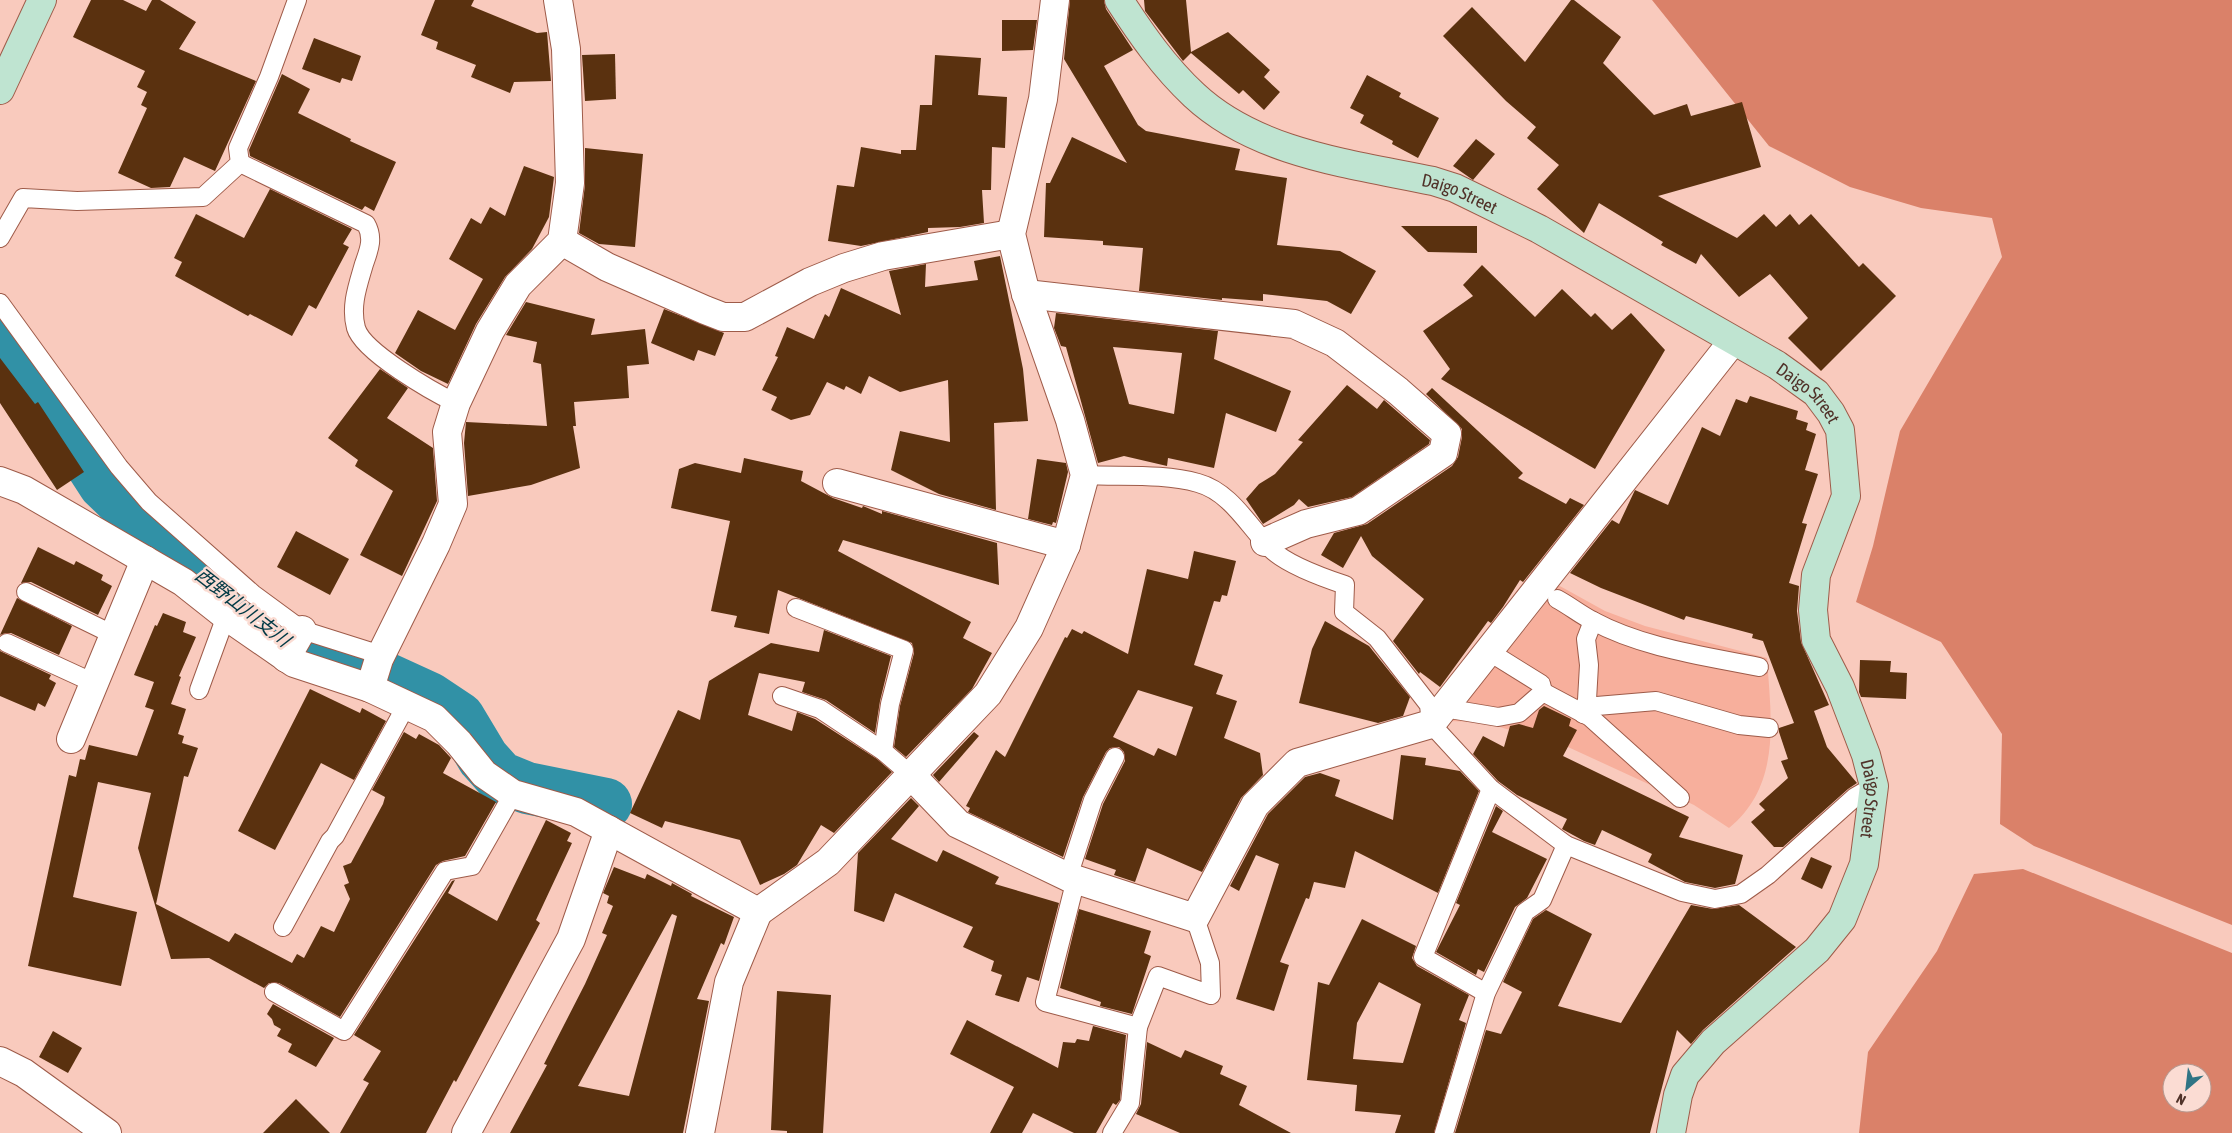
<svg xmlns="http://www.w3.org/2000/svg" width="2232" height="1133" font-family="'Asap Condensed','Noto Sans JP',sans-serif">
	<rect width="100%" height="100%" fill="#f9cabd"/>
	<path fill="#f7af9c" d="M1558,585L1605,611L1645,626L1767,658C1771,718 1782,785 1729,828L1694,805L1568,747L1483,722L1447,721C1484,676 1525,634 1558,585Z"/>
	<g fill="#da8169" fill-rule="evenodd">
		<polygon points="1652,0 2232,0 2232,925 2034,846 2000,824 2002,734 1941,642 1856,602 1873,546 1900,431 2002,257 1992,218 1921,208 1850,187 1769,146"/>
		<path d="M2023,869L2232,953V1133H1859L1868,1052L1937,951L1974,874ZM2172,1073H2202V1103H2172Z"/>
	</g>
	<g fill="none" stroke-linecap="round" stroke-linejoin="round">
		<polyline stroke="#3191a6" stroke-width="52" points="0,336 58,413 104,484 172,550 286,644 327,661 359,666 429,698 459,718 483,758 500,777 527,788 606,804"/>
	</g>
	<g fill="#5a310f" fill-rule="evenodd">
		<polygon points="91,0 123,0 146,11 152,0 160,0 196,22 179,49 256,81 215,171 184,157 170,187 151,188 118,173 147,108 141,105 147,92 137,87 145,71 73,37"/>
		<polygon points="435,0 474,0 471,6 537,33 547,32 551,81 514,82 510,93 471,77 476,65 436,49 438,42 421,35"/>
		<polygon points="1070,0 1104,0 1106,9 1133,50 1104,66 1138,125 1146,131 1240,149 1235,170 1287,178 1277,245 1340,251 1376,271 1351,314 1327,301 1263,294 1263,301 1222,298 1222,300 1139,291 1143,248 1103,245 1103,241 1044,237 1046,183 1050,183 1072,137 1127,163 1064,59"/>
		<polygon points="1144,0 1186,0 1191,52 1228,32 1270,70 1264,77 1280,92 1264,110 1243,90 1239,94 1191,53 1183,61 1145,11"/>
		<polygon points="1571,0 1574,0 1621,37 1603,63 1654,115 1687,104 1691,116 1742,102 1761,167 1658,196 1737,238 1764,214 1776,227 1790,214 1799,225 1811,214 1859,267 1863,263 1896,296 1821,371 1788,338 1808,318 1770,274 1739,297 1701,254 1696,264 1661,245 1663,242 1599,203 1584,233 1537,189 1559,165 1527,138 1536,127 1506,101 1443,36 1472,7 1525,62"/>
		<polygon points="1002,20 1037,20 1033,50 1002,51"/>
		<polygon points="314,38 361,56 352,81 342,78 340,83 302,69"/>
		<polygon points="615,54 616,99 585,101 582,55"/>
		<polygon points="935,55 981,58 978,95 1007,97 1005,148 992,147 991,190 982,190 984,223 960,227 928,228 928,232 861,246 828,241 837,185 854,187 861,147 901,154 901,150 916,150 920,105 932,105"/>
		<polygon points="282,74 310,89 298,113 351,139 350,141 396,162 374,211 365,206 362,210 250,156 249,150"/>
		<polygon points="1367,75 1401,93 1399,97 1439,118 1418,158 1392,144 1393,141 1360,123 1364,115 1350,108"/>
		<polygon points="1476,139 1495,154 1473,180 1453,166"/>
		<polygon points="585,148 643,154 635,247 599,244 579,233 585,185"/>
		<polygon points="524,166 554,177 549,217 532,249 505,277 476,324 448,384 421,371 395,353 418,310 455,330 483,279 449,259 471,218 481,224 490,207 505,216"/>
		<polygon points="270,189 352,229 343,244 349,247 316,309 309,305 292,336 250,314 248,316 175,276 182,262 174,258 196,214 244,238"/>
		<polygon points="1401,226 1477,226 1477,253 1428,252"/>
		<polygon points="1000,256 1023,369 1028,421 994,423 996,510 939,494 891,470 900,431 950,442 948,380 900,392 869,376 861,394 846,386 844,390 827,382 810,415 791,420 771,410 777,397 762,390 778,357 775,356 787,327 814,339 825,314 829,317 841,288 901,315 889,271 926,264 925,287 978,280 974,261"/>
		<polygon points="1482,265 1535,317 1562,289 1591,317 1595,313 1612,330 1631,313 1665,350 1595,469 1441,379 1450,369 1423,331 1473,296 1463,285"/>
		<polygon points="526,302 595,319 591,335 645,329 649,364 627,366 629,398 574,402 576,426 573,426 580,468 531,485 468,496 464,443 466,422 547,426 541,364 533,362 537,342 506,335"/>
		<polygon points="664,309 724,333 715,356 698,350 694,361 651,343"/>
		<path d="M1056,313L1218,331L1214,359L1291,391L1276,432L1226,413L1214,468L1168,458L1167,466L1124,456L1098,463L1066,347L1061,346L1054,328ZM1113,347L1182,353L1174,414L1129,404Z"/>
		<polygon points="0,358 35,404 38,402 84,472 57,490 0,403"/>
		<polygon points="380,369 408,388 387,418 433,448 437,501 402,576 360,555 393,491 355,466 358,460 328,438"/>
		<polygon points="1347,385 1377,409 1384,400 1430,440 1429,444 1352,497 1308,507 1299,499 1294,505 1263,524 1246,499 1259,484 1275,474 1303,442 1298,440"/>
		<polygon points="1432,388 1523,473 1518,478 1566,504 1570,498 1584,505 1523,582 1520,580 1503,607 1491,623 1488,621 1440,687 1420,672 1419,674 1393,641 1424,599 1372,556 1361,536 1343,568 1321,555 1334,533 1367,524 1452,466 1458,457 1462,437 1462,429 1426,394"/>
		<polygon points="1750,396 1798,411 1796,419 1808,423 1806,430 1816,434 1805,470 1818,474 1802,523 1807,524 1789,583 1799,586 1797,611 1801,642 1829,705 1814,711 1827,747 1857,783 1848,789 1783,847 1774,847 1751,822 1765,810 1759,804 1788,778 1781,761 1788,759 1779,732 1779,728 1794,723 1763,641 1752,638 1753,634 1686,616 1684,620 1601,588 1570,573 1612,520 1619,524 1635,490 1668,505 1702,427 1720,436 1736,399 1747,403"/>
		<polygon points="744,458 803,471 801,481 833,498 862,508 863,506 882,514 882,511 997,543 999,585 843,540 838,551 971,622 963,638 992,653 972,689 906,757 894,747 900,706 914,653 912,643 778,590 769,634 734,627 737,616 711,611 730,521 671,508 679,469 695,463 741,473"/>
		<polygon points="1037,459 1066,463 1068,472 1056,523 1053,522 1052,525 1028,519"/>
		<polygon points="296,531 349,559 330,595 277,567"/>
		<polygon points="38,547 74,565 76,561 103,575 101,580 112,586 98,615 31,582 21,583"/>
		<path d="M1194,551L1236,561L1227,596L1222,595L1220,602L1214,601L1194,665L1223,675L1216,694L1237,701L1224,738L1260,753L1263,775L1241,798L1202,872L1147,848L1135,882L1114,875L1116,870L1085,859L1103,804L1125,761L1124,752L1119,747L1110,748L1106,752L1083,797L1063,857L968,812L970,808L966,806L996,750L1005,757L1065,637L1067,638L1072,629L1082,634L1084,631L1128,654L1147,569L1188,579ZM1138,690L1193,707L1176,756L1158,748L1154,756L1113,737Z"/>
		<polygon points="17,598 72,626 59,655 11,633 6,633 0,635"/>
		<polygon points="163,613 186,622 183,632 196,637 179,676 181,677 171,704 186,709 178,734 184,736 182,743 198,748 188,777 184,776 156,904 229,942 235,933 292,963 297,954 304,958 321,926 334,932 350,899 344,885 349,883 343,866 351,863 383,804 385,797 372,790 404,732 416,739 419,734 439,745 451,758 443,773 496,802 465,856 443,861 436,865 340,1017 279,983 269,983 264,988 209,958 171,959 138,848 151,793 98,782 73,897 137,912 121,986 28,966 69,775 76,777 80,759 85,760 89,745 137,756 154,710 145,707 154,682 134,675 155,625 157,626"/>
		<polygon points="1325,621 1369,646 1410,697 1403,716 1378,723 1299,703 1312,649"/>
		<polygon points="824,630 891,656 880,701 875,733 826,700 802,692 805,682 759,673 748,715 792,731 797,712 815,719 877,759 892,772 834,833 821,825 797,865 784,874 760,885 740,840 665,821 662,828 630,813 678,710 700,720 709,681 771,643 819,652"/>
		<polygon points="0,651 51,675 49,679 56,683 45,707 38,703 35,711 0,696"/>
		<polygon points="1860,660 1891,661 1890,672 1907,673 1906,699 1861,697 1859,692"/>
		<polygon points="310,689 360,713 362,708 386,721 354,780 321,763 275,850 238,831"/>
		<polygon points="1544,706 1571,719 1569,726 1577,730 1563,756 1689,817 1679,837 1743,855 1735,884 1715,888 1685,882 1648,862 1652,854 1602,830 1595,845 1584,841 1562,829 1567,819 1517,795 1498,781 1473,754 1483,736 1504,747 1510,726 1519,724 1533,728 1539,710"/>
		<polygon points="974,732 979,736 939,782 933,775"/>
		<polygon points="1401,755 1426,758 1425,765 1460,771 1479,791 1438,893 1355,851 1345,888 1314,882 1309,899 1306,898 1280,962 1289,965 1274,1011 1236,999 1279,864 1256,855 1239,891 1230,886 1268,814 1305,777 1320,773 1340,780 1335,796 1393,820"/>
		<polygon points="911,798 919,806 891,839 937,862 943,850 999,877 995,884 1059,903 1039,981 1027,977 1019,1002 995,995 1002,975 991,971 994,961 963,947 973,927 895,893 884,922 854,911 858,853"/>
		<polygon points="1496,806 1503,811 1492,832 1547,859 1527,898 1515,907 1484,972 1478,969 1476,975 1436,952 1460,905 1456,903"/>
		<polygon points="546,820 571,833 567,841 572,843 536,920 540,923 456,1082 454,1080 426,1133 340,1133 369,1083 363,1080 381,1051 354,1035 452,881 455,880 448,893 497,921"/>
		<polygon points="1811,857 1832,866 1822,889 1801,879"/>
		<path d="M614,867L645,879L647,874L671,886L672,883L692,894L691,896L734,917L724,945L721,943L697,999L709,1001L683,1133H510L547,1065L544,1064L585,984L607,935L602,933L613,906L607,903L609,896L603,893ZM672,914L677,916L629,1096L578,1086Z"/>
		<polygon points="1691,905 1713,909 1739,905 1796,947 1703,1030 1691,1044 1677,1030 1650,1133 1455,1133 1486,1030 1501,1034 1522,992 1503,982 1533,919 1546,910 1592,934 1558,1006 1621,1023"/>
		<polygon points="1079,909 1151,931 1144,953 1151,956 1132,1014 1100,1006 1101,1002 1060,988"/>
		<path d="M1362,919L1416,946L1412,958L1417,966L1469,995L1459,1020L1466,1023L1434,1133H1395L1401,1115L1355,1111L1357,1085L1307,1080L1318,982L1329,985ZM1379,982L1421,1004L1403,1063L1353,1059L1357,1023Z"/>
		<polygon points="777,991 831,995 823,1133 787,1133 787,1131 771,1130"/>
		<polygon points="273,1004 334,1038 316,1067 288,1052 292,1044 277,1036 281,1029 274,1025 272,1019 267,1014"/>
		<polygon points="967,1020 1058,1068 1063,1042 1075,1043 1077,1039 1089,1041 1093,1026 1126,1035 1120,1100 1116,1105 1113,1103 1096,1133 1074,1133 1033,1113 1022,1133 990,1133 1014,1087 950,1054"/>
		<polygon points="53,1031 82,1048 68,1073 39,1057"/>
		<polygon points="1147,1042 1181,1058 1185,1050 1223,1066 1220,1074 1247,1086 1239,1105 1291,1133 1180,1133 1136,1114 1141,1104"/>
		<polygon points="296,1099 330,1133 263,1133"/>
	</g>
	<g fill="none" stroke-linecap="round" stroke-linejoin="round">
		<defs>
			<g id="lane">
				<path d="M240,163L366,224C374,238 369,250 364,264C358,285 350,306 356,328C363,352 433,392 456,403"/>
				<polyline points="0,238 23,198 77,201 203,197 240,163 238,148 269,77 297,0"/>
				<polyline points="0,303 119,467 149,502 253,594 302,630 381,655"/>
				<path d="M1085,475C1121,477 1163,473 1198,483C1231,492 1249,527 1271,549C1287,565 1324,578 1345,585L1344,612L1377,638L1429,705L1431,724L1491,789L1566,845L1682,892L1715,899L1741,894L1768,875L1855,797L1874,786"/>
				<polyline points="26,592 114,635"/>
				<path d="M1557,599C1570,606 1581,615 1593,621C1643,648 1705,656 1759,667"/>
				<polyline points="796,608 904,650 890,704 883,751"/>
				<polyline points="7,643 94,683"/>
				<polyline points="1488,651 1541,684 1543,692"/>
				<polyline points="199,690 226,616"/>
				<polyline points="782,696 820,709 883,751 911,775"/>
				<polyline points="1585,707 1656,701 1739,725 1769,728"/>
				<polyline points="1444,708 1498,717 1519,713 1543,692 1590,717 1680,798"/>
				<polyline points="1583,714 1587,700 1589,665 1586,639 1593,621"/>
				<polyline points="1068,877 1093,800 1115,757"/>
				<polyline points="1076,879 1045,1002 1138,1027 1130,1103 1112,1133"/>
				<polyline points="283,927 330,841 335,836 406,706"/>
				<polyline points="274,992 344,1031 445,871 472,866 513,794"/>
				<polyline points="1486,993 1423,957 1491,789"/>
				<polyline points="1138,1027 1158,976 1211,995 1210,963 1195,918"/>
				<polyline points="1444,1133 1486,993 1525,912 1542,900 1566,845"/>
			</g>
			<g id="street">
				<polyline points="562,241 607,267 705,310 723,317 745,317 810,282 844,268 883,256 1011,234"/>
				<polyline points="1026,294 1294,324 1335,343 1398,391 1447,434 1443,453 1358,511 1306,524 1265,542"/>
				<polyline points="0,481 24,490 183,582 226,616 294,663 370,688 434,718 459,743 484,774 513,794 576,812 758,912 828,862 988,694 1029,628 1066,545 1085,475 1070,420 1026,294 1011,234 1043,99 1055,0"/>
				<polyline points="837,483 1066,545"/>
				<polyline points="286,658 302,630"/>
				<polyline points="370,688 379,659 436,544 453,504 447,432 456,403 490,331 518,285 562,241 570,183 566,49 558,0"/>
				<polyline points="71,739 145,560"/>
				<polyline points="911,775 958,824 1068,877 1195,918 1255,805 1297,763 1431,724 1733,341"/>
				<polyline points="0,1061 24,1073 107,1133"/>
				<polyline points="466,1133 571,939 609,830"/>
				<polyline points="700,1133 729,982 758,912"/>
			</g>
			<g id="secondary">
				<path id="s1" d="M1119,0C1141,34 1164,67 1194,95C1257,154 1352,164 1433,181L1455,188L1539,229L1777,365L1816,393L1831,413L1840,430L1846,496L1816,575L1813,610L1816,640L1840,687L1866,755L1874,786L1864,864L1842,919L1817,950L1713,1042L1685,1075L1678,1095L1671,1133"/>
				<polyline points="0,90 42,0"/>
			</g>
		</defs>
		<use href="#lane" stroke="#9e5b49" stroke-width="20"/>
		<use href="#street" stroke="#9e5b49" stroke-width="30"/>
		<use href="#secondary" stroke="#9e5b49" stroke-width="30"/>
		<use href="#lane" stroke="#fff" stroke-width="18"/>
		<use href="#street" stroke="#fff" stroke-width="28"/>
		<use href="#secondary" stroke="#bfe4d1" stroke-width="28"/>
	</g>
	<g text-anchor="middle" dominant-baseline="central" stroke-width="5" stroke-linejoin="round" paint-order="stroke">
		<g font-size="18" fill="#503229" stroke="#fbdcd3">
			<text stroke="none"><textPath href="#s1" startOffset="408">Daigo Street</textPath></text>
			<text stroke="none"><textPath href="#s1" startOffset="812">Daigo Street</textPath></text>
			<text stroke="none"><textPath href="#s1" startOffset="1248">Daigo Street</textPath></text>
		</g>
		<g font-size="19" font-style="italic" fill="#003945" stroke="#fbdcd3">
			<text transform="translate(243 607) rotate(38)">西野山川支川</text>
		</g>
	</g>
	<g transform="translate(2187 1088) rotate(208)"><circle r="24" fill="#fbdcd3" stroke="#b7988f"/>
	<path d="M0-4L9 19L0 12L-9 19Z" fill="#307484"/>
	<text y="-8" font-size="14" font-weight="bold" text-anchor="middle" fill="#503229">N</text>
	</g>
</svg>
